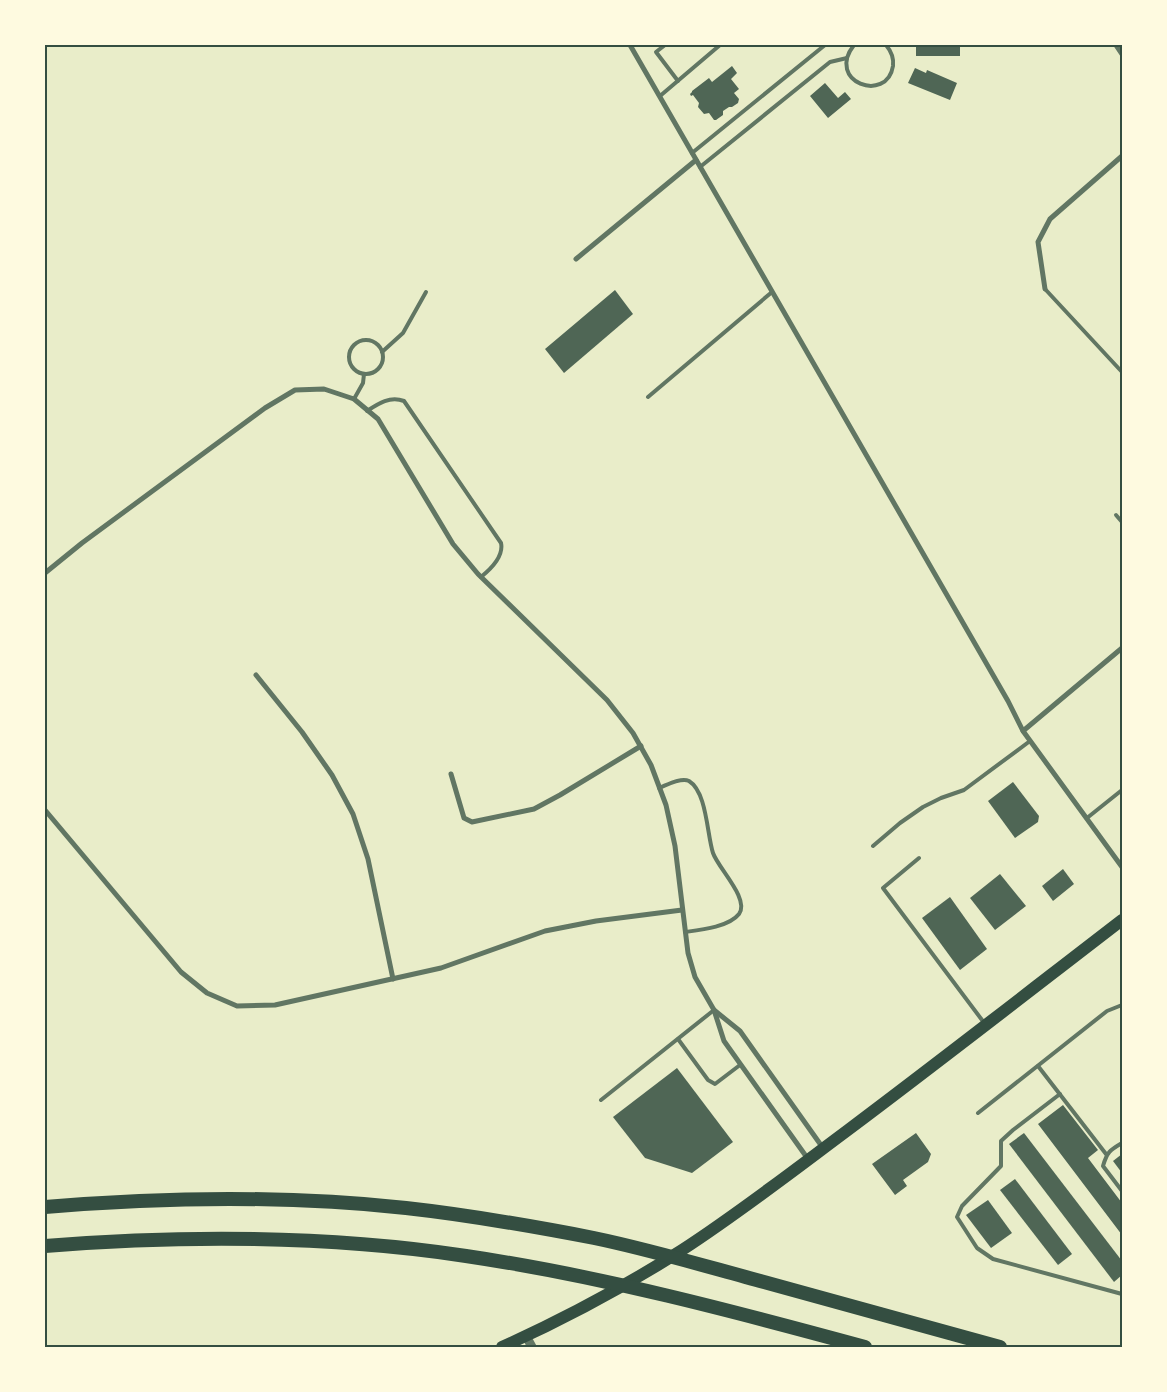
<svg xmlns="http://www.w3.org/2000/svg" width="1167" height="1392" font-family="'Source Serif 4',serif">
	<rect width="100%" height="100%" fill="#e9edc9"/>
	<g fill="#4f6655">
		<rect x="916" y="45" width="44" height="11"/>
		<polygon points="732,66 737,73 731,79 739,89 734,93 739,99 738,103 732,107 729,107 723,111 723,115 716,120 714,120 709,113 704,114 698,107 699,103 693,95 691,96 690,94 692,92 692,91 709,78 712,82"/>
		<polygon points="915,68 926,73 927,70 957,83 950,100 908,83"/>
		<polygon points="825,83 838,98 845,92 851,99 828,118 810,96"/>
		<polygon points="615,290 633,314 564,373 545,349"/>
		<polygon points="1013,782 1039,816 1038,822 1015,838 988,801"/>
		<polygon points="1063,869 1074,884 1053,901 1042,886"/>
		<polygon points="1000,874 1026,906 995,930 970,898"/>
		<polygon points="950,897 987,949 960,970 922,918"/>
		<polygon points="677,1068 733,1142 692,1173 645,1158 613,1117"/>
		<polygon points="1063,1105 1098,1150 1088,1158 1122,1203 1122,1235 1038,1124"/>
		<polygon points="916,1133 931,1154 928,1162 903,1180 907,1186 895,1195 872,1164"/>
		<polygon points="1024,1133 1122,1261 1122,1275 1114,1282 1009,1144"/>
		<polygon points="1122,1154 1122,1173 1113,1161"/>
		<polygon points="1015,1179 1072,1254 1058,1265 1000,1190"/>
		<polygon points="988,1200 1012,1233 991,1248 966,1215"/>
	</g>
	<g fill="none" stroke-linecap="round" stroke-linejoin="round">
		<g stroke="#617663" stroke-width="4">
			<polyline points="665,45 656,52 678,81"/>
			<path d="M854,45C825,82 887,104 893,66C894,58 891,51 886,45"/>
			<polyline points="660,96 720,45"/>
			<polyline points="692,153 825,45"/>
			<polyline points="700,167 830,62 847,58"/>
			<polyline points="1045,289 1122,372"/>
			<circle cx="366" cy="357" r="17"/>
			<polyline points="382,352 403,333 426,292"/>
			<polyline points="648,397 772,292"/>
			<polyline points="354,399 363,383 364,374"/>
			<path d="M367,411C379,403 390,396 404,401L501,543C504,557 491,569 481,577"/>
			<polyline points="1116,515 1122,522"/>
			<path d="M659,788C667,785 681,777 689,781C707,792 707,835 713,853C718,868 750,899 739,914C729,927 700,930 685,932"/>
			<polyline points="1087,818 1122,790"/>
			<polyline points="873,846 900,823 923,807 941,798 964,790 1030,741"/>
			<polyline points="919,858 883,888 985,1024"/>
			<polyline points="678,1039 708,1080 715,1084 740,1065"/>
			<polyline points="1038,1066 1106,1154"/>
			<polyline points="1060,1094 1013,1130 1001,1141 1001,1166 962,1206 957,1217 977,1248 993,1259 1122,1294"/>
			<polyline points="601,1100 714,1010"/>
			<polyline points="978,1113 1107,1011 1122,1005"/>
			<path d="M1122,1143C1110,1150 1107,1152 1103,1166L1122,1191"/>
		</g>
		<g stroke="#617663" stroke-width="5">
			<polyline points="630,45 1008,701 1023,731 1122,867"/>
			<polyline points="1116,45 1122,54"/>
			<polyline points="576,259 696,160"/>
			<polyline points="1045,289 1038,242 1050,219 1122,156"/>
			<polyline points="45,573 82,543 265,408 295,390 324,389 354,399 378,419 453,544 478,574 607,700 633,733 651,765 666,805 675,846 688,953 695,977 714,1010 724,1041 808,1159"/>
			<polyline points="256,675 302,732 332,775 353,814 368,859 393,979"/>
			<polyline points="1023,731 1122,648"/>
			<polyline points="451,774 464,818 472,822 534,809 560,795 641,746"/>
			<polyline points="45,810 181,972 207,993 237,1006 275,1005 441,968 545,931 596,921 682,910"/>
			<polyline points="714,1010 740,1031 823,1148"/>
		</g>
		<polyline stroke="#617663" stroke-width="9" points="526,1336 532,1347"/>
		<path stroke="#344e41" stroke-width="12" d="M502,1347C564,1319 624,1287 682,1250C739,1213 793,1171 848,1130C940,1061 1031,990 1122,920"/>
		<g stroke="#344e41" stroke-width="14">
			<path d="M45,1207C165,1197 286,1195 406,1208C469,1215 532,1226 594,1238C652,1250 708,1267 764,1282C843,1304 921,1325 1000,1347"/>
			<path d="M45,1246C185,1235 327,1235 466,1256C601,1276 733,1311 865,1347"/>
		</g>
	</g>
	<rect width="1167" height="1392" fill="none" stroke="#fefae0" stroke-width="92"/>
	<rect x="46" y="46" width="1075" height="1300" fill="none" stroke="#344e41" stroke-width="2"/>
</svg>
